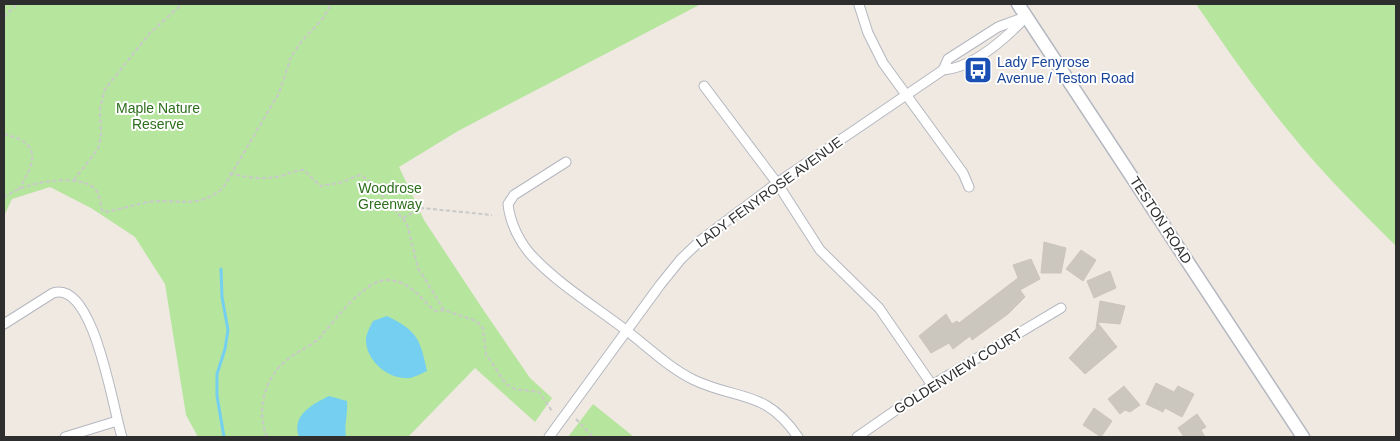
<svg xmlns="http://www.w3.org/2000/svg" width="1400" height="441" font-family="Arial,sans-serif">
	<rect width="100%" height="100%" fill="#efe9e1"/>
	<g fill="#b6e59e">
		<polygon points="4,4 701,4 458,131 399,167 424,220 482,308 530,378 552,398 535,422 475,368 408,437 198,437 186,415 165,284 135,237 91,208 50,187 12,199 4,216"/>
		<path d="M1196,4H1396V246C1360,210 1323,174 1291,134C1257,93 1226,48 1196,4Z"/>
		<polygon points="593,404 634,437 568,437"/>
	</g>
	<g fill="#75cff0">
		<path d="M387,316C417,331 420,338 427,371C420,374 413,379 404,378C385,377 366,359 366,340C366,334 370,327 373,321Z"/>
		<path d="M329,396L347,401C348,414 344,425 346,437H299C291,415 313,404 329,396Z"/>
	</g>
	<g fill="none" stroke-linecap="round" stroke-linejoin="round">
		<polyline stroke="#75cff0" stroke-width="3" points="221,269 222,297 228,330 225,349 217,374 217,396 224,437"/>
	</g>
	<g fill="#cbc7bf" stroke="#cbc5ba">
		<polygon points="1044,242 1066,248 1061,273 1041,273"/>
		<polygon points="1081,250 1096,260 1083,281 1066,269"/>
		<polygon points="1031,259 1040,279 1020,290 1025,297 1008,314 972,340 970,336 953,349 949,343 931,353 919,336 946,314 952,324 957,321 959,323 1018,278 1013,265"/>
		<polygon points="1110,271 1116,288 1094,298 1087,281"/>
		<polygon points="1100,301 1125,306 1120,324 1097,322 1117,347 1085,374 1069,358 1096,329"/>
		<polygon points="1156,383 1174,392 1178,386 1194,394 1182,417 1165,408 1163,412 1146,404"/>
		<polygon points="1124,386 1140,405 1130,412 1125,410 1120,414 1108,399"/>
		<polygon points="1094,408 1112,421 1101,437 1083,425"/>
		<polygon points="1197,414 1206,427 1201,430 1205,437 1184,437 1178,428"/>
	</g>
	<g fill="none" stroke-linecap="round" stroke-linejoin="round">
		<defs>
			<g id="minor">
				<polyline points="859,5 868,33 883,63 963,173 969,187"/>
				<polyline points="943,70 948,59 998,27 1025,17"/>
				<polyline points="704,86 777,183 820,250 879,308 932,385"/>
				<path d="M566,162L514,195L508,204C510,223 520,244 534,258C561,286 596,307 627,331C648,347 669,368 694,380C739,401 765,389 798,437"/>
				<path d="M4,324L53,293C94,279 113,410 122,437"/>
				<polyline points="65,437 117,421"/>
				<path d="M549,437L660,285L681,259L701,240L777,183L943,70C973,68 1007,37 1027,16"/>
				<polyline points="857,437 932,385 1061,308"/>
			</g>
			<polyline id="secondary" points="1018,4 1303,437"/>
		</defs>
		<use href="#minor" stroke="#b4b7c1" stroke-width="11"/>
		<use href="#secondary" stroke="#b4b7c1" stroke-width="15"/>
		<g stroke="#c9c9c9" stroke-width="2" stroke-dasharray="4 2.5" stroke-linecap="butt">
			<polyline points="4,17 17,4"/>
			<path d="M4,134C42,143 36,161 19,189"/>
			<path d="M230,173C247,178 263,180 281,176C289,174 295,170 304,170L320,186L339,183L360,175L371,182L407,224L418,268L444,310L476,321L483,328L486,354L506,384L515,389L539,392L552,411"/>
			<polyline points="74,180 98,149 101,135 100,109 105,89 150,33 182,4"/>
			<path d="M4,198C19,183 75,173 93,187C101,193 99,203 103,212H106C120,209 134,205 148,202C178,198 197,210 223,188L279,93L291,57L301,42L324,17L331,4"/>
			<polyline points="403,218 422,208 492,215"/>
			<polyline points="576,419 593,437"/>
			<path d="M267,437C256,411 264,377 288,359C299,350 313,346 322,335C336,319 365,279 388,280C410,281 420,298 435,311L444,310"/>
		</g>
		<use href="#minor" stroke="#fff" stroke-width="9"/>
		<use href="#secondary" stroke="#fff" stroke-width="12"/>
	</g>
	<defs>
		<symbol id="bus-square" viewBox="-11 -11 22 22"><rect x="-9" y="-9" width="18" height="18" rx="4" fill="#1a4fb4" stroke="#fff"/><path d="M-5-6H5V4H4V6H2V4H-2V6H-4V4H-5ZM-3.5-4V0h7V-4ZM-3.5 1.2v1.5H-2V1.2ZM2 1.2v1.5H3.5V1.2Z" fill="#fff"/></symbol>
	</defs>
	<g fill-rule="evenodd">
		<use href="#bus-square" x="962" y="54" width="32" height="32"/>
	</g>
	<g text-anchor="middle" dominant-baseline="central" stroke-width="4" stroke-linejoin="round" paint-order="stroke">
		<g font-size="14" fill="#164399" stroke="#fff" text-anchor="start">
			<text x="997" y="62">Lady Fenyrose<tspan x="997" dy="16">Avenue / Teston Road</tspan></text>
		</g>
		<g font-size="14" fill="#2c6e1b" stroke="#fff">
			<text x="158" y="108">Maple Nature<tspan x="158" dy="16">Reserve</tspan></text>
			<text x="390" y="188">Woodrose<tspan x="390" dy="16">Greenway</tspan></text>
		</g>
		<g font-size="14" fill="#2e2e2e" stroke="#fff">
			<text transform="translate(769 192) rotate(-36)">LADY FENYROSE AVENUE</text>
			<text transform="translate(1161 220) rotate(57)">TESTON ROAD</text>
			<text transform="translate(958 371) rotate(-32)">GOLDENVIEW COURT</text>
		</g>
	</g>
	<rect width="1400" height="441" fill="none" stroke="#2e2e2e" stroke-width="10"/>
</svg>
